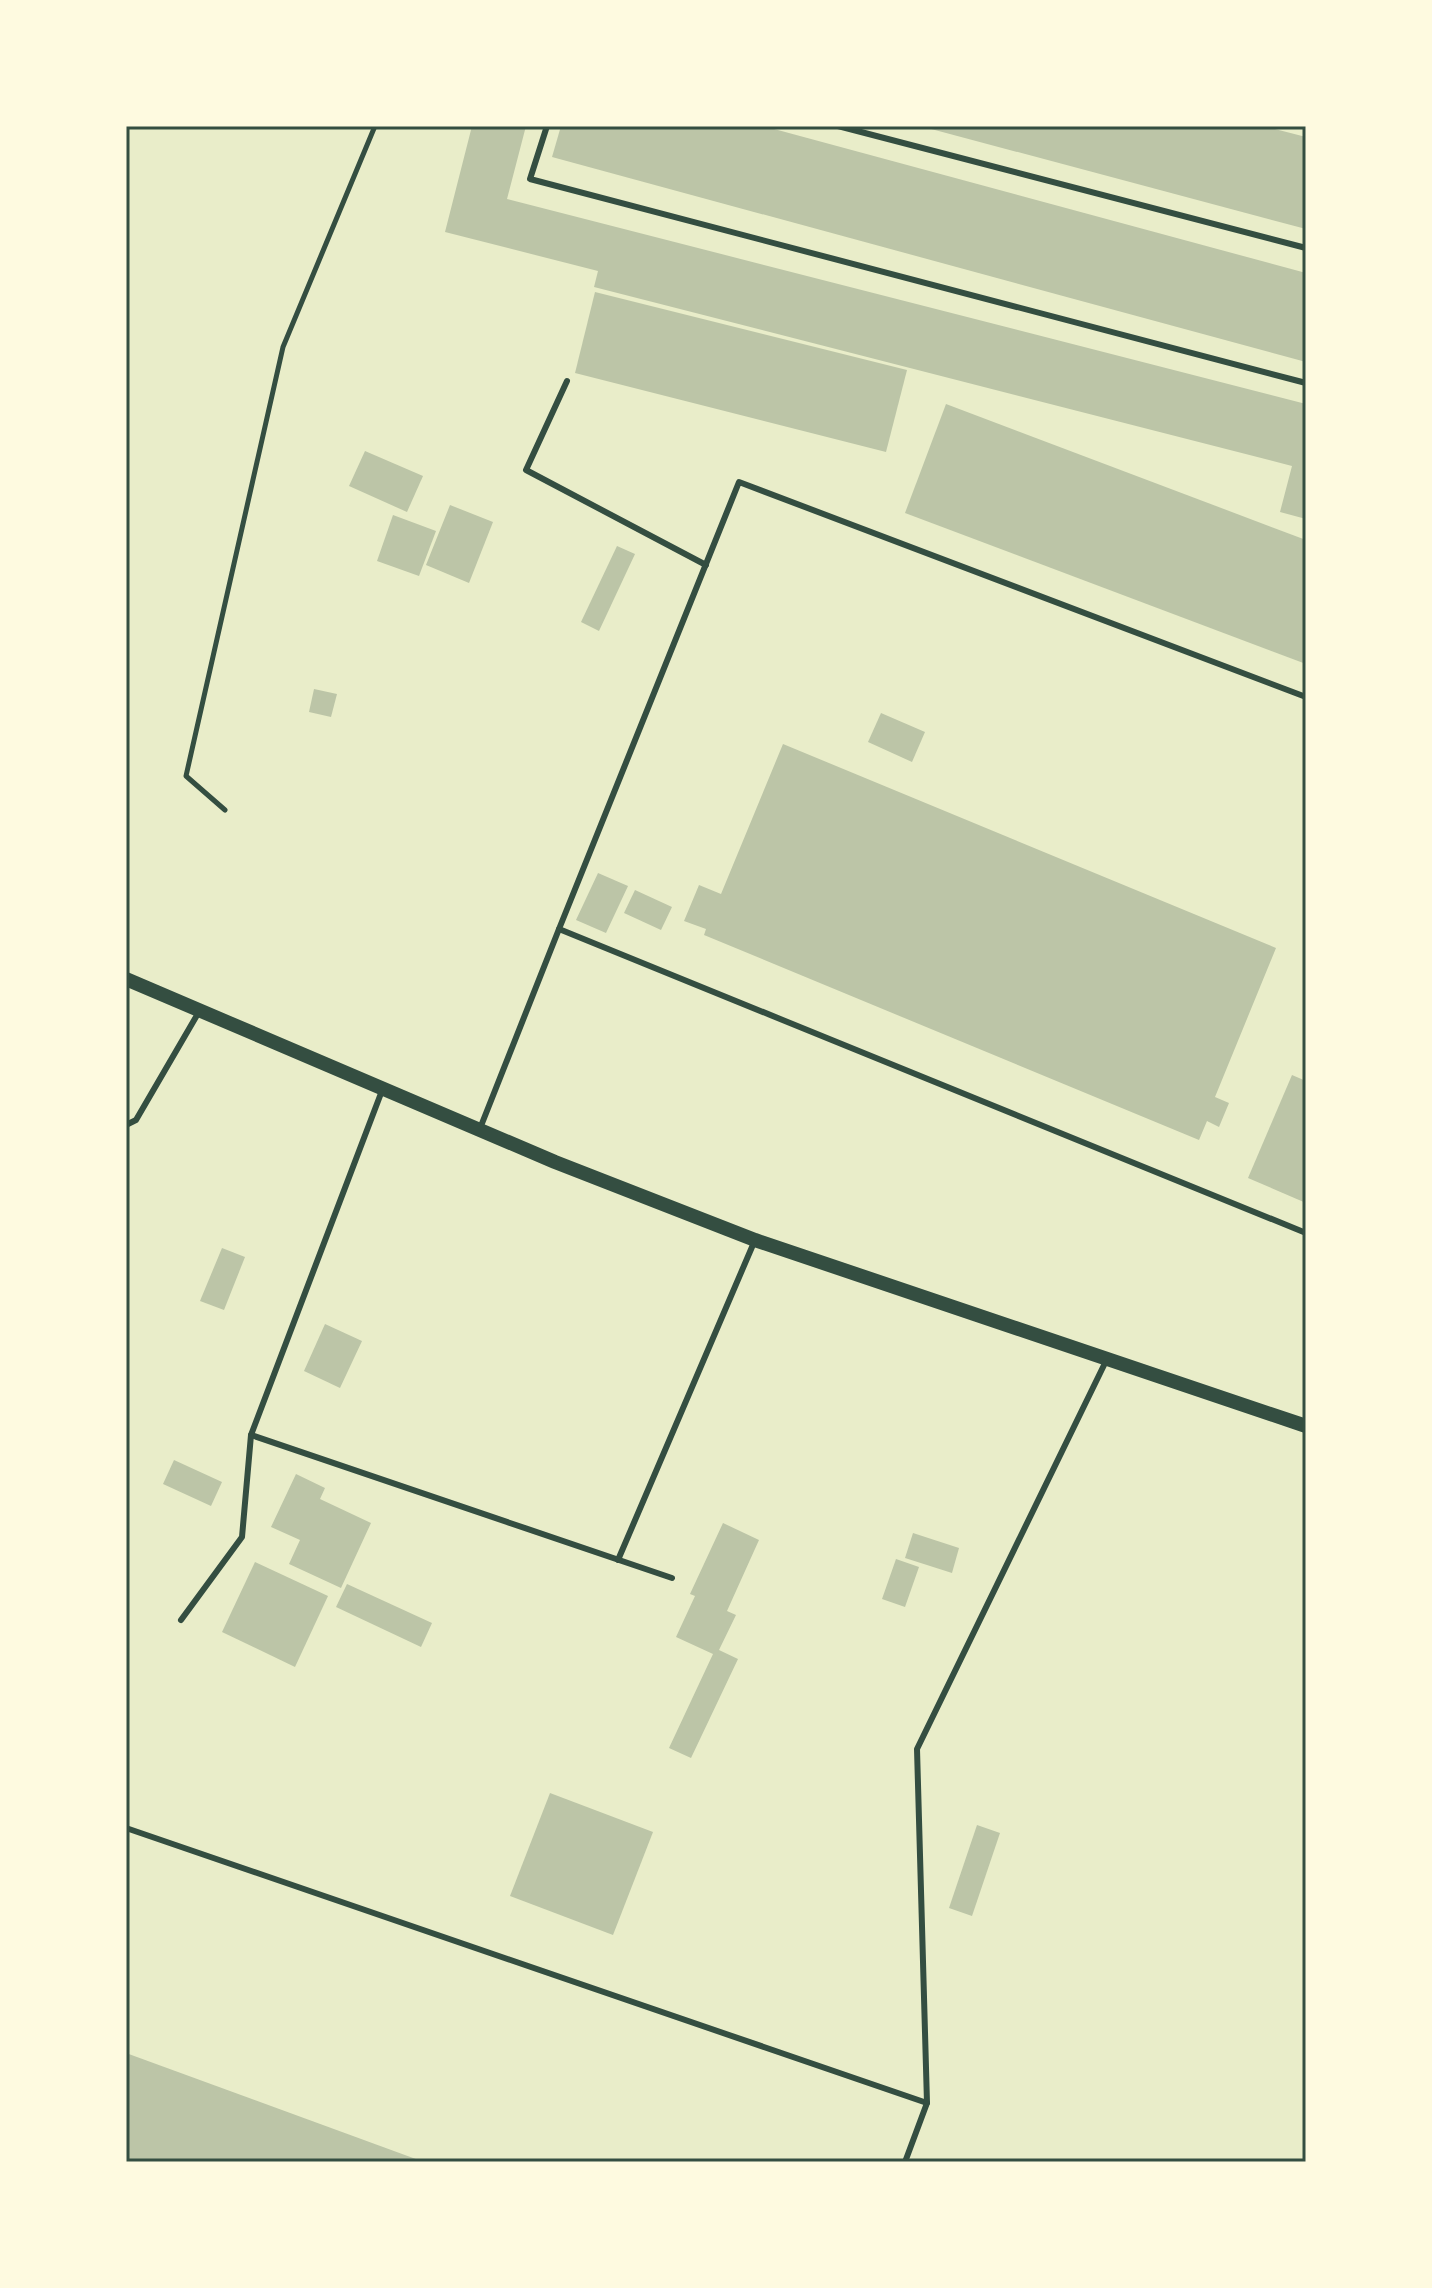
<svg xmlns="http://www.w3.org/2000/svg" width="1432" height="2288" font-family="'Nunito Sans',sans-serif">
	<rect width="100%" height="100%" fill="#e9edc9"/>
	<g fill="#bcc5a7">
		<polygon points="472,126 526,126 507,199 1306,404 1306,519 1280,512 1292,466 594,287 598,271 445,232"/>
		<polygon points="561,126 763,126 1306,273 1306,362 552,157"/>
		<polygon points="920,126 1263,126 1306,137 1306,229"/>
		<polygon points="595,292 907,370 886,452 575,373"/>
		<polygon points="946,404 1306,540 1306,664 905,513"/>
		<polygon points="365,451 423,476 407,512 349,486"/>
		<polygon points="450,505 493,522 469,583 426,565"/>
		<polygon points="393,515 436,531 419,576 377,561"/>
		<polygon points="617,546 635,554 599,631 581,622"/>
		<polygon points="314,689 337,694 331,717 309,712"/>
		<polygon points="881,713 925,732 912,762 868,742"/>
		<polygon points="783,744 1276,948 1215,1097 1229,1103 1219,1127 1207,1121 1199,1140 704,935 706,929 684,921 699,885 721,894"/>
		<polygon points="598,873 628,886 606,933 576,920"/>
		<polygon points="635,890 672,907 661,930 624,913"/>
		<polygon points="1292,1075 1306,1081 1306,1203 1248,1178"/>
		<polygon points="222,1248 245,1257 224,1310 200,1301"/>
		<polygon points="325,1324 362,1341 340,1388 304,1371"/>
		<polygon points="174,1460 222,1482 211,1506 163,1484"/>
		<polygon points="296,1474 325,1488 320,1499 371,1523 341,1588 289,1564 300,1540 271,1527"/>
		<polygon points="723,1523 759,1540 727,1611 736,1615 719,1650 738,1659 691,1758 669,1748 713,1654 676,1637 695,1596 690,1594"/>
		<polygon points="913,1533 959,1548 952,1573 905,1558"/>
		<polygon points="896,1559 919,1567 905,1607 882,1599"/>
		<polygon points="255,1562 328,1596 295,1667 222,1632"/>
		<polygon points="347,1584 432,1623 421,1647 336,1607"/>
		<polygon points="550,1793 653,1832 613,1935 510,1896"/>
		<polygon points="977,1825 1000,1833 972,1916 949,1908"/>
		<polygon points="126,2053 424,2162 126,2162"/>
	</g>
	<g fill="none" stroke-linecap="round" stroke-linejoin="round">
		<polyline stroke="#344e41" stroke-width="5" points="225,810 186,776 283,347 375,126"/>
		<g stroke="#344e41" stroke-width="6">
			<polyline points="547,126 530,179 1306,383"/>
			<polyline points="838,126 1306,248"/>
			<polyline points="567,381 526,470 706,565"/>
			<polyline points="1306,697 739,482 559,929 1306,1233"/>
			<polyline points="126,1125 136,1120 200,1010"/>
			<polyline points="479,1131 559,929"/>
			<polyline points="251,1435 672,1578"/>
			<polyline points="618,1560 755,1240"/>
			<polyline points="181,1620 242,1537 251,1435 383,1088"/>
			<polyline points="126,1828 927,2103"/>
			<polyline points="905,2162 927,2103 917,1749 1106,1361"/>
		</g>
		<polyline stroke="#344e41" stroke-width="14" points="126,979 555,1162 755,1240 1306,1426"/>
	</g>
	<rect width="1432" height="2288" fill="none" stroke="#fefae0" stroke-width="256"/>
	<rect x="128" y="128" width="1176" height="2032" fill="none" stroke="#344e41" stroke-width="3"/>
</svg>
